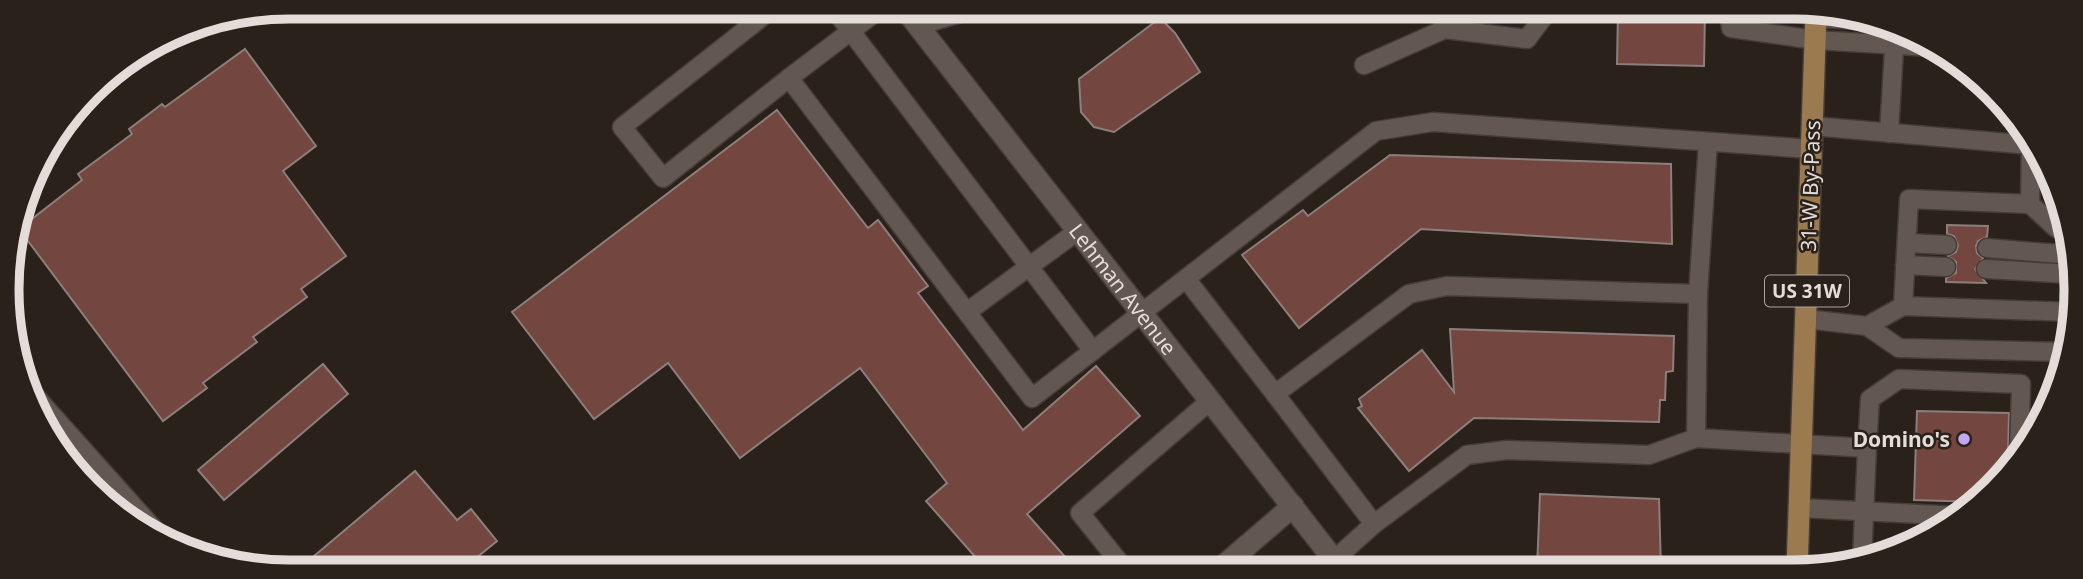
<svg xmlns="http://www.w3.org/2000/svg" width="2083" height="579" font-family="'Noto Sans',sans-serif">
	<rect width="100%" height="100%" fill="#2a211b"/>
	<g fill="#734740" stroke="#8c7e7b" stroke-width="2">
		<polygon points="1618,12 1705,12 1704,66 1617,64"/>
		<polygon points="1160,18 1175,33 1200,72 1114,132 1094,127 1081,112 1079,79"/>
		<polygon points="245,49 316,146 283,171 346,256 301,289 307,297 253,337 257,342 203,383 207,388 163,421 19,229 82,180 78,174 132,134 129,129 162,104 165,107"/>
		<polygon points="777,110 868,228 878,220 928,286 918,293 1023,430 1096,366 1140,416 1027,514 1075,568 985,568 926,501 947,483 860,368 740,458 668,363 594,419 512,312"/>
		<polygon points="1390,155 1671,164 1672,244 1421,229 1299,328 1242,255 1303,210 1308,216"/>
		<polygon points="1947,225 1988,226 1987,237 1978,241 1976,246 1977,253 1983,258 1975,269 1986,283 1946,282 1946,278 1956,273 1956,262 1948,256 1956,252 1958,245 1954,236 1947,234"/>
		<polygon points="1450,329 1674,336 1673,371 1666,372 1665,400 1660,400 1659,422 1474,418 1409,471 1358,408 1362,406 1359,399 1422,350 1454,392"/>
		<polygon points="323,364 348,394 224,500 198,470"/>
		<polygon points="1917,411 2009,413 2008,454 2011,464 1980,502 1914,500"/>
		<polygon points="415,471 457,520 471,509 497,541 465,567 301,567"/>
		<polygon points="1540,494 1659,499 1661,569 1537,569"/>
	</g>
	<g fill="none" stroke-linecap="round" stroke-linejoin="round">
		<defs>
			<g id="lane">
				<polyline points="740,9 752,25"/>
				<polyline points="772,9 622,127 663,178 789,78"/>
				<polyline points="834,9 1093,351"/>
				<polyline points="880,9 789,78 1032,398 1376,131 1433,122 1811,149"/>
				<polyline points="1729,12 1731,28 1815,40 1931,47"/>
				<polyline points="1816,18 1866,20"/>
				<polyline points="918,26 974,9"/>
				<polyline points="1364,65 1445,29 1527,39 1548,11"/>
				<polyline points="1812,126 2031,145"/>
				<polyline points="1889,133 1895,32"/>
				<polyline points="2030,204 2056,228 2069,230"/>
				<polyline points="1907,243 1947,245"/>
				<polyline points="1987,248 2071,255"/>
				<polyline points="1905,265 1946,267"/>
				<polyline points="1986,269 2071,274"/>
				<polyline points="1187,280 1275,394 1409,294 1447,286 1698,294 1708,142"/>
				<polyline points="1903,306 1909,199 2030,204 2031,139"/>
				<polyline points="967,312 1079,230"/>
				<polyline points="1806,319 1867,326 1899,348 2068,352"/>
				<polyline points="1867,326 1903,306 2071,312"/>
				<polyline points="1275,394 1374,524 1334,560"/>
				<polyline points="1696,438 1867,448 1870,399 1899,379 2021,384 2019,454"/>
				<polyline points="1800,508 1959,516"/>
				<polyline points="1374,524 1467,455 1507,450 1649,455 1696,438 1698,294"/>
				<polyline points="1862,560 1867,448"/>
				<polyline points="1797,566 1837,567"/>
				<polyline points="1124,568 1080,513 1211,400"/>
			</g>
			<g id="street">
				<path id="s1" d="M905,9L1341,569"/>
				<polyline points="33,396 160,538"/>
				<polyline points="1221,568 1293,506"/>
			</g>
			<polyline id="primary" points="1797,570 1816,12"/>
		</defs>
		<use href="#lane" stroke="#443c38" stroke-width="21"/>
		<use href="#street" stroke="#443c38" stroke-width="24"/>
		<use href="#primary" stroke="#443c38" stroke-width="24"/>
		<use href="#lane" stroke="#635751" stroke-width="18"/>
		<use href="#street" stroke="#635751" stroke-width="21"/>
		<use href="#primary" stroke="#9c7a50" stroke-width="21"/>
	</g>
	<circle fill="#c4a7f1" stroke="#2a211b" stroke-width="2.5" cx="1964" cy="439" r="7"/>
	<g text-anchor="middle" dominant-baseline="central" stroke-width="5" stroke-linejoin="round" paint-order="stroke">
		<rect fill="#2a211b" stroke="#aca49f" stroke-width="2" x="1765" y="275.5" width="84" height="31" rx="5"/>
		<g font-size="19" font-weight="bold" fill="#e3dcd8">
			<text x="1807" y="291">US 31W</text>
		</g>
		<g font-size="21" fill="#e3dcd8" stroke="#2a211b">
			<text transform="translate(1810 186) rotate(-88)">31-W By-Pass</text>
			<text stroke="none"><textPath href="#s1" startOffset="355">Lehman Avenue</textPath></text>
		</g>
		<g font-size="21" font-weight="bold" fill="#e3dcd8" stroke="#2a211b" text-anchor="end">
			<text x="1950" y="439">Domino's</text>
		</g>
	</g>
	<path d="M0 0H2083V579H0ZM289 19H1794A270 270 0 0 1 2064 289V290A270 270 0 0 1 1794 560H289A270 270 0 0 1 19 290V289A270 270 0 0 1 289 19Z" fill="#2a211b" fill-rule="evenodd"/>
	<path fill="none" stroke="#e3dcd8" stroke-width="9" d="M289 19H1794A270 270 0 0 1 2064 289V290A270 270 0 0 1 1794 560H289A270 270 0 0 1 19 290V289A270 270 0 0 1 289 19Z"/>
</svg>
